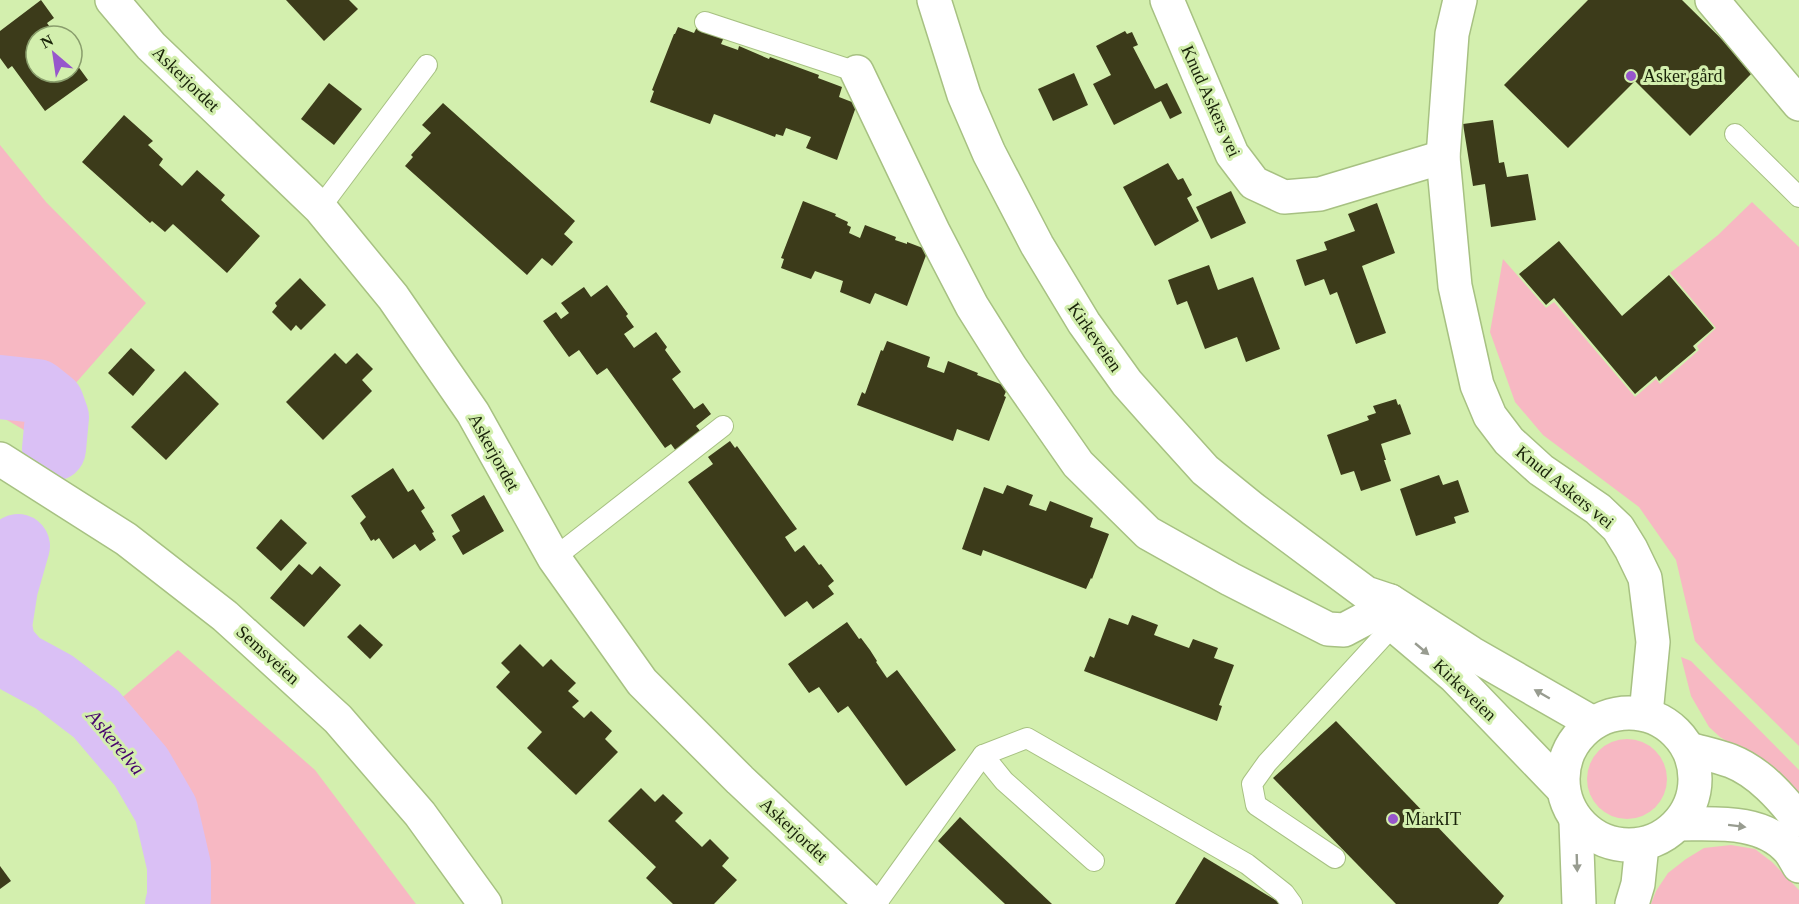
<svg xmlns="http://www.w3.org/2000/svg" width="1799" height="904" font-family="Georgia,serif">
	<rect width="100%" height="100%" fill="#d3efae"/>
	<g fill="#f7b8c3">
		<polygon points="0,145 46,202 146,303 31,434 0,416"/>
		<polygon points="1752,202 1799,247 1799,746 1716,664 1695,641 1676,560 1639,507 1543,435 1515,402 1490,332 1503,259 1546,308 1554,302 1635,397 1656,379 1660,384 1699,350 1697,346 1716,328 1670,273 1718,235"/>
		<polygon points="178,650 315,770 416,904 156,904 186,837 105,712"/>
		<polygon points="1681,657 1691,661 1799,770 1799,794 1761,762 1720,737 1709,727 1691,696"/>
		<circle cx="1627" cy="779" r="40"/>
		<polygon points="1731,845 1755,849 1772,862 1799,890 1799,904 1651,904 1656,891 1668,873 1686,859 1704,848"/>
	</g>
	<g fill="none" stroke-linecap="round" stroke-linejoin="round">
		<g stroke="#dac0f5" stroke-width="64">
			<polyline points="0,387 37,391 52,403 57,417 54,449"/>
			<polyline points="18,546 6,588 0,626 4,646 19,663 54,682 96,714 141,767 166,810 179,866 179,898 177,904"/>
		</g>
	</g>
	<g fill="#3c3b1a">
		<polygon points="41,0 54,18 47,23 56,36 36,36 36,72 72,72 72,58 88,80 45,111 12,66 8,69 0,58 0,31"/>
		<polygon points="286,0 349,0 358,9 324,41"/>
		<polygon points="1588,0 1682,0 1754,71 1690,136 1635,81 1568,148 1504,85"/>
		<polygon points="698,25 725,35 721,44 738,50 739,46 769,59 770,57 819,75 818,78 842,87 839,97 857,104 837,160 806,148 811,137 786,128 783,136 776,134 775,137 714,114 710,124 650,102 654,91 652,90 674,34 675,34 678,27 694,33"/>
		<polygon points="1125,31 1127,34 1132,32 1138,45 1133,47 1155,89 1167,83 1182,113 1170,119 1161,101 1114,125 1093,84 1111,75 1096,46"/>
		<polygon points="1074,73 1088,105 1053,121 1038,89"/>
		<polygon points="329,83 362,109 334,145 301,119"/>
		<polygon points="443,103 575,221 564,234 573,242 552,266 542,258 527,275 405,166 413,157 411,155 431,133 422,125"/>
		<polygon points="124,115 153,141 148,145 163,159 159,165 182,186 197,170 225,195 221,200 260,236 227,273 173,224 165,232 152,221 150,223 82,162"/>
		<polygon points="1493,120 1499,163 1504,162 1507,177 1528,174 1536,220 1491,227 1485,184 1473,186 1463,124"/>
		<polygon points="1168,163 1178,180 1183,178 1192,195 1187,198 1199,221 1155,246 1123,187"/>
		<polygon points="1231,191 1246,223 1211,239 1196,207"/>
		<polygon points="803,201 836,214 835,216 848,222 847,225 851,227 849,233 860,238 865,225 896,237 895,240 907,244 907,242 928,250 907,306 875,293 870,304 840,292 843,281 815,271 811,279 781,268 784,259 781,258"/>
		<polygon points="1377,203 1395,253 1362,266 1386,333 1356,344 1337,292 1330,295 1324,279 1305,286 1296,260 1327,250 1324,242 1355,231 1348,214"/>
		<polygon points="1559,241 1622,316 1669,275 1714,328 1693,346 1696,350 1659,381 1656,376 1635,394 1554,298 1546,305 1519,274"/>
		<polygon points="1209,265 1218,290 1253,277 1280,349 1246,362 1237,337 1205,349 1187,301 1177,305 1168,280"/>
		<polygon points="300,278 326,305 301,330 296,325 291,331 272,312 277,306 275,303"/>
		<polygon points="607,285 628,314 626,316 634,327 624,334 634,348 656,332 667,347 665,350 681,372 672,379 694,409 703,403 711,414 696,426 702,433 676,451 671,444 665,448 607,368 597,375 579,350 569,357 543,321 556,312 561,319 569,313 561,303 584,287 591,297"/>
		<polygon points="887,341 930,357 927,367 944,373 948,361 978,373 977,375 1008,387 1004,396 1006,397 989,441 957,429 953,441 857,405 862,392 865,394 881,350 883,351"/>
		<polygon points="131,348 155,370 133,396 108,373"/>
		<polygon points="335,353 346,364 357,353 373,369 362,380 372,391 323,440 286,402"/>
		<polygon points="185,371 219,404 166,460 131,427"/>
		<polygon points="1396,399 1398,405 1400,404 1411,434 1381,444 1386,460 1384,460 1391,481 1361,491 1354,471 1341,475 1327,435 1369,420 1367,416 1376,413 1373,406"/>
		<polygon points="730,441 735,448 737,446 797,529 785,537 795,552 804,545 819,565 821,564 834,581 828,586 834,594 813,609 807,601 785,617 688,482 713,464 708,457"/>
		<polygon points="393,468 408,492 413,489 425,508 421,511 434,532 432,533 436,540 420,551 415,544 393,559 379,538 375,541 374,539 371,541 360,523 366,517 351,496"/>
		<polygon points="1439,475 1443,485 1458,480 1469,512 1454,517 1456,523 1416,536 1400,489"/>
		<polygon points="1007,485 1033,495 1029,505 1046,511 1050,501 1093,518 1090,527 1109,534 1092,579 1091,578 1086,589 983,550 981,556 962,549 984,487 1003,494"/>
		<polygon points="484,495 504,531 463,555 452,536 460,531 451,515"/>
		<polygon points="281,519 307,543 281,571 256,548"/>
		<polygon points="299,564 312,575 320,566 341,585 304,627 270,598"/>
		<polygon points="1132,615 1158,625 1154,635 1189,648 1193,639 1218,648 1214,658 1234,665 1219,705 1222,706 1217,721 1084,671 1090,656 1094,658 1109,618 1128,625"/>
		<polygon points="847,622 859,639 861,638 870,650 877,661 876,662 887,678 897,670 956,750 906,786 848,706 838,713 819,687 809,693 788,664"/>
		<polygon points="360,624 383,645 370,659 347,637"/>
		<polygon points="520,644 543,667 551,659 560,668 576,683 568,691 579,701 572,707 584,718 591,711 612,731 605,739 618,752 576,795 527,748 542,732 496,687 510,672 501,663"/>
		<polygon points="1336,721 1504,896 1498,904 1396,904 1273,778"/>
		<polygon points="641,788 655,802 663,794 683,813 675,821 702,847 710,839 729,858 722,866 737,880 714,904 673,904 646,878 656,867 608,821"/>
		<polygon points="960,817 1052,904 1005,904 938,841"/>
		<polygon points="1204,857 1282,904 1175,904"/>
		<polygon points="0,866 11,881 0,889"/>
	</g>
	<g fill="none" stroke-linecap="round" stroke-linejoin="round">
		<defs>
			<g id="service">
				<polyline points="705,22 857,72"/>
				<polyline points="1735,134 1799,197"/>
				<polyline points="320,208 427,65"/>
				<polyline points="554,558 723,426"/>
				<polyline points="983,755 1004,781 1094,861"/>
				<polyline points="1335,858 1256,805 1252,784 1267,763 1400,618"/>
				<polyline points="876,904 983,755 1027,738 1247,864 1284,893 1292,904"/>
			</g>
			<g id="minor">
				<polyline points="112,0 151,46 320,208 393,297 473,413 554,558 642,682 740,780 872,904"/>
				<polyline points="1167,0 1232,154 1254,183 1284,197 1320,194 1443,157"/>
				<polyline points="1460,0 1452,34 1443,157 1455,286 1477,385 1490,416 1509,441 1541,470 1598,509 1618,528 1631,549 1645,578 1653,642 1646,714"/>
				<polyline points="1712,0 1799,104"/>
				<polyline points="857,72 933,231 972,306 1011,368 1078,464 1148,533 1230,579 1328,629 1344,630 1378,612 1390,601"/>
			</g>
			<g id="secondary">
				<polyline points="934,0 964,95 989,153 1037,245 1084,323 1127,383 1159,419 1205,470 1253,509 1366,593 1390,601 1471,653 1593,723"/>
				<polyline points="0,459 126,539 225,616 338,719 420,814 485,904"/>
				<polyline points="1390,622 1455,677 1563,789"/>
				<circle cx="1629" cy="779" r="66"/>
				<path d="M1689,749C1703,753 1717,756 1731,761C1759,772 1781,797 1799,820"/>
				<polyline points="1576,822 1579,904"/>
				<path d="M1678,824C1715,824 1762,819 1789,850C1793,855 1796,861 1799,866"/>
				<polyline points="1632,904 1638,884 1642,845"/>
			</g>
		</defs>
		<use href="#service" stroke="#a7c182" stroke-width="22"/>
		<use href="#minor" stroke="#a7c182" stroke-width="36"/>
		<use href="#secondary" stroke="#a7c182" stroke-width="36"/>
		<use href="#service" stroke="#fff" stroke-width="20"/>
		<use href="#minor" stroke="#fff" stroke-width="33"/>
		<use href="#secondary" stroke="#fff" stroke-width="33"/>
	</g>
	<defs><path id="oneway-solid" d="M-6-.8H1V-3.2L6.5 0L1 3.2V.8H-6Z" transform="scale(1.5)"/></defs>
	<g fill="#989c90">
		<use href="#oneway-solid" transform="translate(1422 649) rotate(40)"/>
		<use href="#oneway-solid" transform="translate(1542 694) rotate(-150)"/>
		<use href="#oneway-solid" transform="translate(1737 826) rotate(7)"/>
		<use href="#oneway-solid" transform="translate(1577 863) rotate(88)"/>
	</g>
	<g fill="#9756cc" stroke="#d3efae" stroke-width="2">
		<circle cx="1631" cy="76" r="6"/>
		<circle cx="1393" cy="819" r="6"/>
	</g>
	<g text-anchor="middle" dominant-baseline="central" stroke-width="6" stroke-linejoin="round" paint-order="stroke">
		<g font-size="18" fill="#192309" stroke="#d3efae" text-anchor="start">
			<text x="1643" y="76">Asker gård</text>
			<text x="1405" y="819">MarkIT</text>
		</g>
		<g font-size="18" fill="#192309" stroke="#d3efae">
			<text transform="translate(186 79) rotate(44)">Askerjordet</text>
			<text transform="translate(1211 101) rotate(66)">Knud Askers vei</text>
			<text transform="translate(1095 337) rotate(55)">Kirkeveien</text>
			<text transform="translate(494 452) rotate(61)">Askerjordet</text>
			<text transform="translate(1565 487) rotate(39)">Knud Askers vei</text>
			<text transform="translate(268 655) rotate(42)">Semsveien</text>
			<text transform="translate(1465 690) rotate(44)">Kirkeveien</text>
			<text transform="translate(794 830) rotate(43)">Askerjordet</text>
		</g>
		<g font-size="20" font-style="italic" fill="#47036d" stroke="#d3efae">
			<text transform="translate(116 742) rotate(50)">Askerelva</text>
		</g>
	</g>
	<g transform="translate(54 54) rotate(331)"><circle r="28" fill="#d3efae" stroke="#899d6c" stroke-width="1.5"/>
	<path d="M0-4.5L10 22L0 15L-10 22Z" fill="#9756cc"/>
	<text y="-9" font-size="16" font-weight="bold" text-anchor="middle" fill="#192309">N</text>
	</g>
</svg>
